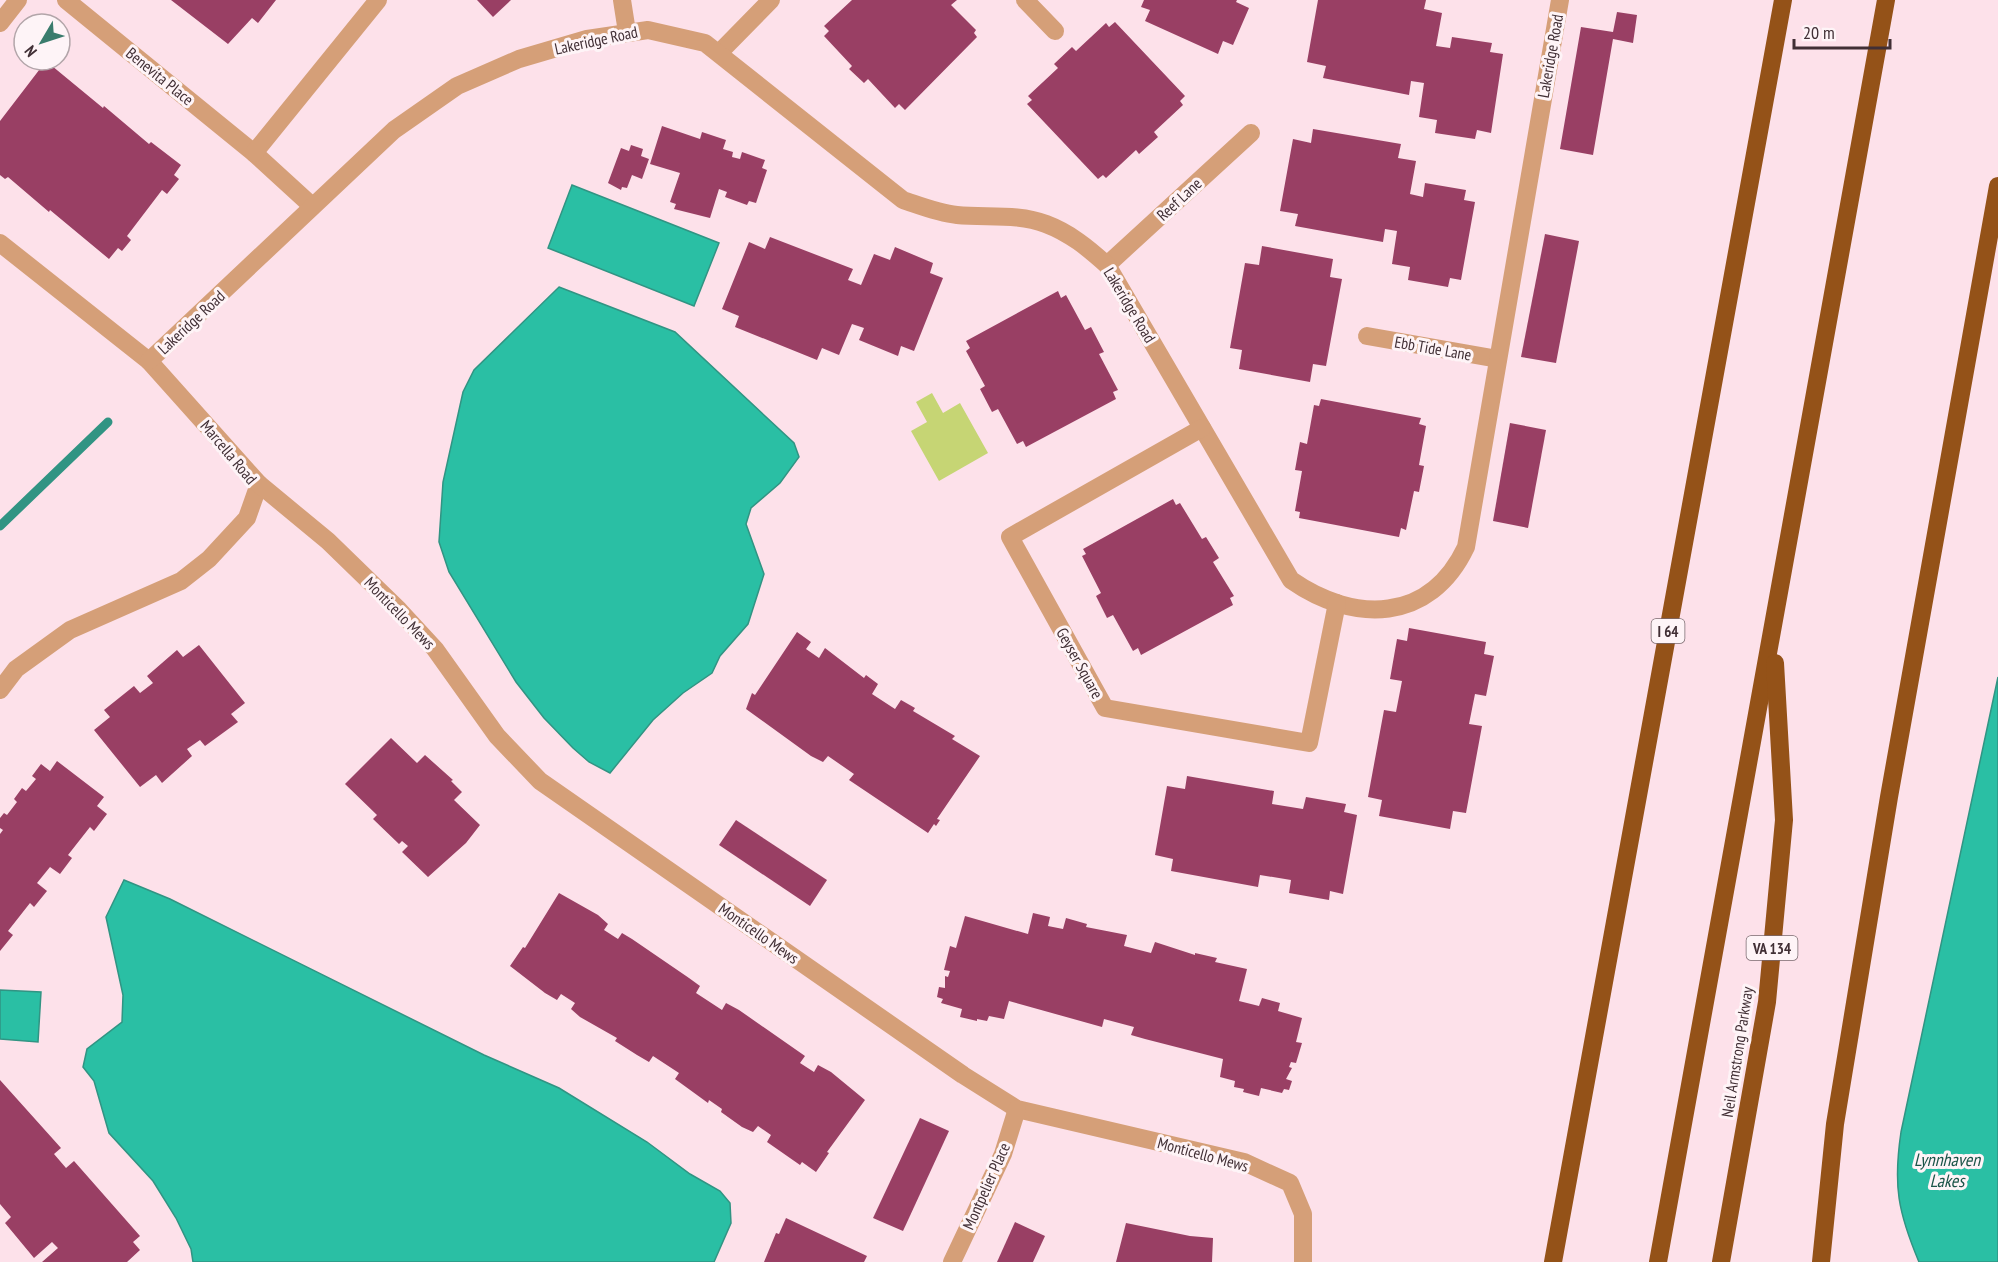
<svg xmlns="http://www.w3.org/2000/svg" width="1998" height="1262" font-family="'PT Sans Narrow',sans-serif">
	<rect width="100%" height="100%" fill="#fde1ea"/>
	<polygon fill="#c6d574" points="932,393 943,413 960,403 988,453 939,481 911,431 927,422 916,402"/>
	<g fill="#2abfa4" stroke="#319483" stroke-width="1.5">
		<polygon points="572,185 719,243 694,306 548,248"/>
		<polygon points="559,287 675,332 794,443 799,457 780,483 751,508 746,524 764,574 748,624 720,656 712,673 683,693 653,720 610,773 589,762 573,748 544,718 516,682 449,572 439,542 443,482 463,392 474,370"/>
		<path d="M1998,677V1262H1919C1898,1212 1893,1186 1901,1132Z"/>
		<polygon points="124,880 170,899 484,1055 559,1088 647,1142 690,1174 720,1191 730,1203 731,1223 714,1262 193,1262 191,1249 176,1218 153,1181 109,1133 94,1081 83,1067 87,1049 122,1022 123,995 106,917"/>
		<polygon points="0,990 41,992 38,1042 0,1039"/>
	</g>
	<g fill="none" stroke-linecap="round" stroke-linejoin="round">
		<polyline stroke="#319483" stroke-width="9" points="0,526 108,422"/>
	</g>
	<g fill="#993f64">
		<polygon points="171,0 276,0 258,23 252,18 228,44"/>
		<polygon points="477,0 511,0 493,17"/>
		<polygon points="852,0 957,0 951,5 976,30 974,33 977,37 905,110 899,104 895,108 868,79 864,83 849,69 852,66 824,36 829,31 824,26"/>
		<polygon points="1144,0 1237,0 1236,2 1249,8 1233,45 1223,41 1218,54 1145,21 1150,10 1141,7"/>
		<polygon points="1318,0 1426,0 1424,9 1442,13 1436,46 1450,48 1452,37 1492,43 1490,52 1503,54 1491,133 1477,130 1475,139 1435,133 1437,120 1419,117 1424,83 1411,81 1409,95 1323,78 1326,66 1307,62"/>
		<polygon points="1617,12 1637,15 1633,43 1613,39 1593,155 1560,149 1581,27 1613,32"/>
		<polygon points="1115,22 1185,96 1180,101 1183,105 1154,132 1158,137 1139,154 1136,150 1106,178 1103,175 1098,179 1027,104 1032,100 1028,96 1058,68 1054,64 1072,47 1076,51 1106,23 1109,27"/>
		<polygon points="46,61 103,108 104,106 149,144 151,142 181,165 174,175 179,179 167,194 162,190 127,236 131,240 122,251 118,248 109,259 50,210 49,212 8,177 5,179 0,175 0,121"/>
		<polygon points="662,126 700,139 702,132 726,140 723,149 733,152 732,157 740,159 742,152 765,160 762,168 767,170 756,203 749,201 747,205 725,197 727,192 719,189 710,218 674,209 676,204 670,202 680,173 650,164"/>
		<polygon points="1313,129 1401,144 1398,158 1416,161 1410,194 1423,197 1425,183 1466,190 1464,200 1475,202 1461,280 1450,278 1448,287 1408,280 1410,267 1392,264 1397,231 1385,229 1383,242 1295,226 1298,214 1280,211 1293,139 1311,143"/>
		<polygon points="631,145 643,149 641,156 649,159 642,179 632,175 627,188 622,187 621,190 608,183 621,148 629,151"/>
		<polygon points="1545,234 1579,241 1556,363 1521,357"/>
		<polygon points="770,237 853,269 848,280 861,285 874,254 890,260 895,247 933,263 930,273 943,278 914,351 901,346 898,356 859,340 864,328 852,324 839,355 822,348 817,360 735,327 739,316 722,309 749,242 765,249"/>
		<polygon points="1262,246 1333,259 1330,277 1342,279 1326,366 1313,364 1310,382 1239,369 1242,350 1230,348 1245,263 1259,265"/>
		<polygon points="1058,291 1061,298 1066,295 1085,330 1091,327 1104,352 1099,354 1118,390 1113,392 1116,399 1026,447 1023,441 1017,444 998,409 992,412 980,389 985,386 966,351 970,348 966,341"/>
		<polygon points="1321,399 1421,418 1419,424 1426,426 1419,465 1424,466 1419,492 1414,491 1406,530 1401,528 1399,537 1299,518 1300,512 1295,511 1302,471 1295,470 1300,442 1307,444 1314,405 1319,406"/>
		<polygon points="1510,423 1546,430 1528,528 1493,521"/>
		<polygon points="1173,499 1176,505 1180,503 1202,539 1206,537 1219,558 1213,562 1234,596 1230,598 1233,605 1141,655 1138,648 1133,651 1113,615 1107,618 1096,596 1101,593 1082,556 1086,554 1083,549"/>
		<polygon points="1409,628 1486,642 1484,654 1494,656 1486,696 1475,694 1469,724 1482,726 1466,813 1453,811 1450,829 1379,816 1382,800 1368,797 1384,710 1396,712 1402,681 1390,679 1397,639 1407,641"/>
		<polygon points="797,632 811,642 806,649 819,658 825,648 864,678 866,675 878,684 872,694 895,709 901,700 915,708 913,711 955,736 952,739 980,756 937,819 940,820 936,826 934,824 928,833 849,780 854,774 828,756 823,762 811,756 746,709 752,693 755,695"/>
		<polygon points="199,645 245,703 231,714 238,722 205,746 200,740 187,749 192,756 162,783 156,775 140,787 94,730 110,717 104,710 134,686 140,693 153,683 147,676 177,650 183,657"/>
		<polygon points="391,738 417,763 425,755 453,780 451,781 462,792 454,800 480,825 466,843 428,877 402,852 408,846 402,841 399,844 373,819 377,815 345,784"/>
		<polygon points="57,761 104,797 97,806 107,814 94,831 90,827 68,855 72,858 60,874 50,867 37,883 47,891 34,907 30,903 8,931 13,935 0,951 0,834 3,830 0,828 0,818 4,813 7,815 17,802 14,799 22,788 26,791 36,779 32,776 41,764 50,771"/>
		<polygon points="1187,776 1274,791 1272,804 1303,809 1306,797 1346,804 1344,812 1357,815 1343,894 1330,891 1329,900 1289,893 1291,880 1260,875 1258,887 1171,871 1173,859 1155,855 1167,786 1185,789"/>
		<polygon points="736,820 827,880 810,906 719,845"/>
		<polygon points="559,893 598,915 608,924 604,930 618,939 622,933 632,939 689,978 700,986 696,993 722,1010 726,1003 739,1010 805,1056 800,1063 814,1072 818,1065 831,1072 865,1100 827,1152 829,1153 816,1172 802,1162 800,1165 767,1142 771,1135 758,1126 753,1132 742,1127 721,1112 722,1109 709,1100 708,1103 675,1079 679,1073 653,1056 649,1062 637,1055 615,1041 617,1038 580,1017 571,1009 575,1003 561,994 557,1000 545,993 510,966 523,947 525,948"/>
		<polygon points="1033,913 1050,917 1048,926 1063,929 1066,918 1087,924 1086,927 1127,935 1124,946 1151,953 1155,942 1195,955 1195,953 1217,958 1215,962 1247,969 1239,1001 1259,1006 1262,998 1280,1003 1278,1011 1302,1018 1296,1042 1302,1043 1296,1063 1291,1062 1289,1067 1292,1068 1286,1079 1292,1081 1289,1090 1284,1089 1282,1093 1261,1088 1259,1096 1243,1092 1244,1089 1234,1087 1235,1081 1220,1077 1223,1059 1145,1039 1131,1035 1134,1027 1104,1019 1102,1027 1009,1001 1004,1019 989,1016 987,1021 977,1019 977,1021 960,1017 962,1009 941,1003 943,999 937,997 939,987 945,988 945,976 948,977 950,971 944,970 950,946 956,948 965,916 1028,934"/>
		<polygon points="0,1080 61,1148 54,1154 66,1168 74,1161 140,1236 133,1242 140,1250 127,1262 42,1262 58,1248 52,1242 34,1258 5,1223 11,1217 0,1204"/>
		<polygon points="920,1118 949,1131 903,1231 873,1218"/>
		<polygon points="786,1218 867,1256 864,1262 764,1262 776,1233 779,1234"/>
		<polygon points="1015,1222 1045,1236 1033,1262 997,1262"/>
		<polygon points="1126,1223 1190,1236 1213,1238 1212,1262 1116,1262"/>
	</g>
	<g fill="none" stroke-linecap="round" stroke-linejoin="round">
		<g stroke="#d59f78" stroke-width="18">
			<polyline points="66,0 254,153 312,206"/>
			<polyline points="622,0 627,32"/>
			<polyline points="1025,0 1055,31"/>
			<polyline points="0,23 18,0"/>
			<polyline points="719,53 771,0"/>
			<polyline points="254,153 378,0"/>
			<polyline points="0,243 149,361 259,484 247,518 209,559 181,581 70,630 16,669 0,690"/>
			<polyline points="1107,265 1251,133"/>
			<polyline points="1367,336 1498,359"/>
			<path d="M149,361L394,130L457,86L519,59L587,39L648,30L705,43L903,200C921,206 938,213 957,215C986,218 1018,213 1046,224C1070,233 1088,248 1107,265L1291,580C1354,624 1430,623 1466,547L1560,0"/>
			<polyline points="1202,428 1010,537 1105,708 1309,743 1337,603"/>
			<polyline points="259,484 328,541 399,610 435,649 497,736 540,781 963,1075 1017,1109 1244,1162 1290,1183 1303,1214 1303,1262"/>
			<polyline points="952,1262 1003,1154 1017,1109"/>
		</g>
		<g stroke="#945218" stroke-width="18">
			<polyline points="1553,1262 1783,0"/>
			<polyline points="1658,1262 1886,0"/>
			<polyline points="1721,1262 1767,1002 1784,820 1775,663"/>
			<polyline points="1821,1262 1835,1124 1889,797 1998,186"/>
		</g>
	</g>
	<g text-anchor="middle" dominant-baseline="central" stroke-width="6" stroke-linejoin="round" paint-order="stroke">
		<g fill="#fef4f7" stroke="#7a6a6f" stroke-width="1.5">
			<rect x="1651.5" y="619" width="33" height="24" rx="4.5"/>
			<rect x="1746.5" y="936" width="51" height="24" rx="4.5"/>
		</g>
		<g font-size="15" font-weight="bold" fill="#412f35">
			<text x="1668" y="631">I 64</text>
			<text x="1772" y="948">VA 134</text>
		</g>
		<g font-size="16" fill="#412f35" stroke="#fef4f7">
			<text transform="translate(596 40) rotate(-12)">Lakeridge Road</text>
			<text transform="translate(1550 56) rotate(-80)">Lakeridge Road</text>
			<text transform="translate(160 76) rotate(39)">Benevita Place</text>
			<text transform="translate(1179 199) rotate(-43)">Reef Lane</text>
			<text transform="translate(1130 305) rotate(59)">Lakeridge Road</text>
			<text transform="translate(191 322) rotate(-43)">Lakeridge Road</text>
			<text transform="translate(1433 348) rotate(10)">Ebb Tide Lane</text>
			<text transform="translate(229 452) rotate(50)">Marcella Road</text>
			<text transform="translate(400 613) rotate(46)">Monticello Mews</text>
			<text transform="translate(1080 663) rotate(61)">Geyser Square</text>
			<text transform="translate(759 933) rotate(35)">Monticello Mews</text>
			<text transform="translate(1737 1052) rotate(-81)">Neil Armstrong Parkway</text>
			<text transform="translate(1203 1154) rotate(15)">Monticello Mews</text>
			<text transform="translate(986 1186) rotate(-66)">Montpelier Place</text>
		</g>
		<g font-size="18" font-style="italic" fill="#1c5549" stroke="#fef4f7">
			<text x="1947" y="1159">Lynnhaven<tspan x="1947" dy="21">Lakes</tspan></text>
		</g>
	</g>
	<g transform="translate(42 42) rotate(231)"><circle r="28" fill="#fef4f7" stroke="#b2a5a9" stroke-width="1.5"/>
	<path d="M0-4.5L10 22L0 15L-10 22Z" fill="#3a7c6d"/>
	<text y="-9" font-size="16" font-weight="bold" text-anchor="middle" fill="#412f35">N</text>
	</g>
	<path d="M1794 39v9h96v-9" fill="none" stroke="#412f35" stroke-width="3"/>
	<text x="1803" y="39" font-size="18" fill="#412f35" stroke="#fef4f7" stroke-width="4.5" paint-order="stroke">20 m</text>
</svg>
